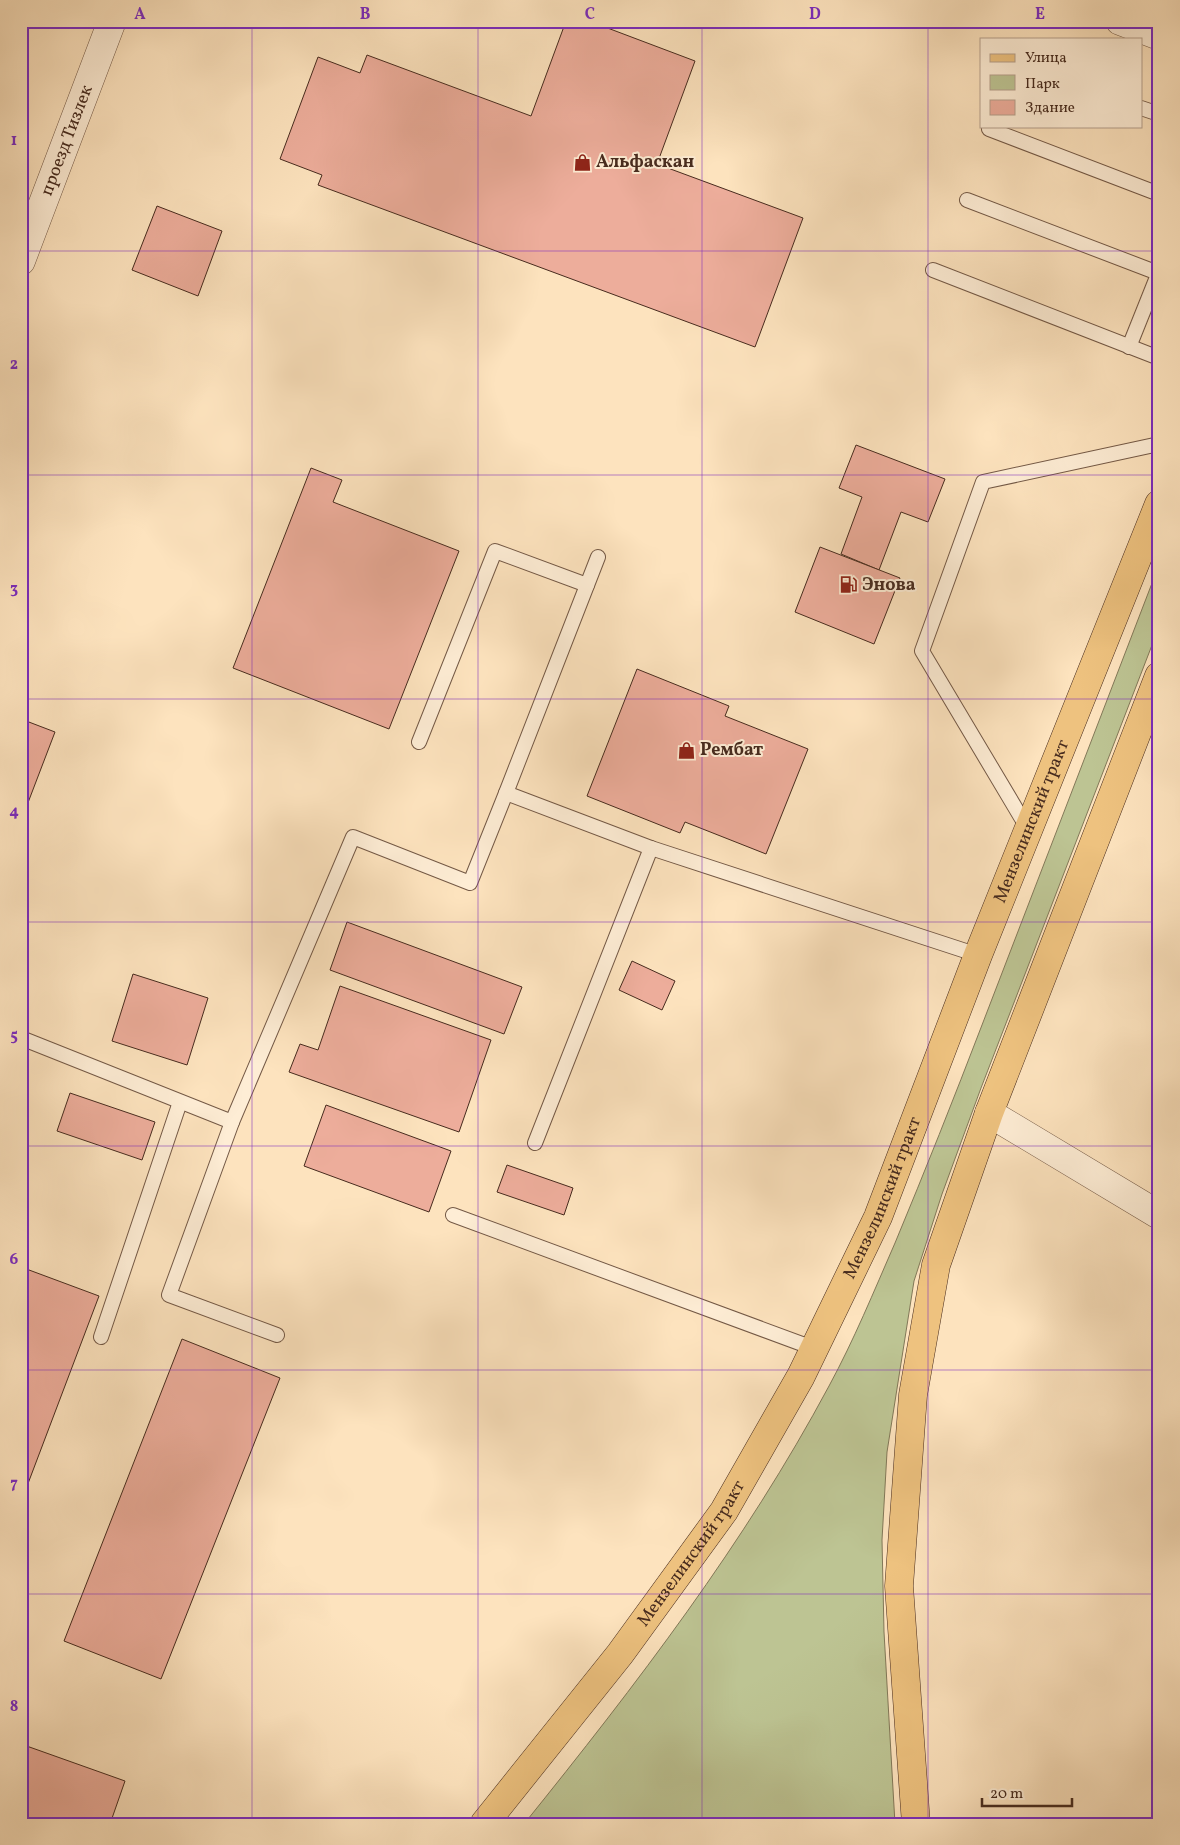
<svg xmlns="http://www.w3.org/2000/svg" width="1180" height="1845" font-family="Vollkorn,serif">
	<rect width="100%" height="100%" fill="#fde3be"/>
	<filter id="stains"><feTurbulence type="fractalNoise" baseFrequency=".004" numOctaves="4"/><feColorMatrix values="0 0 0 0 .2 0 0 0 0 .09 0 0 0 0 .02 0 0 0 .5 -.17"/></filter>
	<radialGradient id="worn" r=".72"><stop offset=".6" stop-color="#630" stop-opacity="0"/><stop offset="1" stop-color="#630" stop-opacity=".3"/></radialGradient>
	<path fill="#bdc493" stroke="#827858" d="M1159,565V627L981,1088L942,1194L914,1281L887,1452L882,1540L884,1632L895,1824H524C636,1685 745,1543 829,1386C854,1340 874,1291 895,1243C925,1171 954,1098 982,1025C1041,872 1100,718 1159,565Z"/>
	<g fill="#edad9b" stroke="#472b1e">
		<polygon points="566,21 589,21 695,61 657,164 803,218 755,347 318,185 322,175 280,159 318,57 360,73 367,55 531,116"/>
		<polygon points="157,206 222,231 198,296 132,270"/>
		<polygon points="856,445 945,479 928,522 901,512 879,570 841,554 862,497 839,488"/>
		<polygon points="311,468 342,480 333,502 459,551 389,729 233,668"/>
		<polygon points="820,547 900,578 874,644 795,612"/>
		<polygon points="637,669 729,706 725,716 808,749 766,854 685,822 680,833 587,796"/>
		<polygon points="21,719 55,732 21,821"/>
		<polygon points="347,922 522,987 504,1034 330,970"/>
		<polygon points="632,961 675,981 662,1010 619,990"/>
		<polygon points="133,974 208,998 187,1065 112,1041"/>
		<polygon points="340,986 491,1040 459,1132 289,1072 300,1044 318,1050"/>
		<polygon points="70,1093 155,1122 142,1160 57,1131"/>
		<polygon points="326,1105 451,1151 429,1212 304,1166"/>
		<polygon points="507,1165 573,1188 564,1215 497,1192"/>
		<polygon points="21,1267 99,1296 21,1502"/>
		<polygon points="182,1339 280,1378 161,1679 64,1641"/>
		<polygon points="21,1744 125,1781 110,1824 21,1824"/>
	</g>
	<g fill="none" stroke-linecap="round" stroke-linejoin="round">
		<defs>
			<g id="service">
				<polyline points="1141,108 1159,114"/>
				<polyline points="989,129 1159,194"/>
				<polyline points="967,200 1158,273"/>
				<polyline points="933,270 1159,358"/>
				<polyline points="1129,347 1159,272"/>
				<polyline points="598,557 506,793 651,848 978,955"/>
				<polyline points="419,742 495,551 587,585"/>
				<polyline points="1028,829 922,651 983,482 1159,444"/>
				<polyline points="21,1038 232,1122 353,837 470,883 506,793"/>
				<polyline points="232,1122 169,1295 277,1335"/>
				<polyline points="535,1143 651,848"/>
				<polyline points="453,1215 813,1348"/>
				<polyline points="101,1337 180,1102"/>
			</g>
			<polyline id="minor" points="989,1113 1159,1215"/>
			<g id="tertiary">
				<polyline points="1120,21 1159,36"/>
				<path id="s1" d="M21,261L112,21"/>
			</g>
			<g id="primary">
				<path id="s2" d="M484,1824L620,1654L724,1511L801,1376L878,1217L978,955L1159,504"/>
				<polyline points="916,1824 899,1586 913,1395 936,1265 989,1113 1159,676"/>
			</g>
		</defs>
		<use href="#service" stroke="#745946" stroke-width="16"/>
		<use href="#minor" stroke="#745946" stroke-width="29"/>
		<use href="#tertiary" stroke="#745946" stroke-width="29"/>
		<use href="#primary" stroke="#472b1e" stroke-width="29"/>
		<use href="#service" stroke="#feedd5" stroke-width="14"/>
		<use href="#minor" stroke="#feedd5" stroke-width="28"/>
		<use href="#tertiary" stroke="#feedd5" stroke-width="28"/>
		<use href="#primary" stroke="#eec27f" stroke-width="28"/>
	</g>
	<path fill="none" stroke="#7b2cbf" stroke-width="1" stroke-opacity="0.55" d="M252,21V1824M478,21V1824M702,21V1824M928,21V1824M21,251H1159M21,475H1159M21,699H1159M21,922H1159M21,1146H1159M21,1370H1159M21,1594H1159"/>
	<defs>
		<symbol id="shop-bare" viewBox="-9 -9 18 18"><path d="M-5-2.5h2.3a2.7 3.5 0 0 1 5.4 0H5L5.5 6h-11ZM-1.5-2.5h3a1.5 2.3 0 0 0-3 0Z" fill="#8f2418" stroke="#feedd5" stroke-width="2.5" paint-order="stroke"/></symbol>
		<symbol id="fuel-bare" viewBox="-9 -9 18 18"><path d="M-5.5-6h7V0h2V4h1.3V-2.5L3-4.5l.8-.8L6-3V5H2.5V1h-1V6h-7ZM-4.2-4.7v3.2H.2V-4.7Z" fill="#8f2418" stroke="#feedd5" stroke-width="2.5" paint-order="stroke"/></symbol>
	</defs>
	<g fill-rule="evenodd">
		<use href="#shop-bare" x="570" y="150" width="25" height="25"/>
		<use href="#fuel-bare" x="836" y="572" width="25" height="25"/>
		<use href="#shop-bare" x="674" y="738" width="25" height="25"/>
	</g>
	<g text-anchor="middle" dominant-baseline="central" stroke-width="4" stroke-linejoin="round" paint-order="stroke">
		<g font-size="18" fill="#472b1e" stroke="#feedd5">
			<text stroke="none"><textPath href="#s1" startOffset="129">проезд Тизлек</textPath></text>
			<text stroke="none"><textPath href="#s2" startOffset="1151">Мензелинский тракт</textPath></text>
			<text stroke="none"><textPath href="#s2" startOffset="746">Мензелинский тракт</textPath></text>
			<text stroke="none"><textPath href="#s2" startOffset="341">Мензелинский тракт</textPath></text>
		</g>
		<g font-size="18" font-weight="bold" fill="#472b1e" stroke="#feedd5" text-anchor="start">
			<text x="596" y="162">Альфаскан</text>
			<text x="862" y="585">Энова</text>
			<text x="700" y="750">Рембат</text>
		</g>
	</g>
	<rect width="1180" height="1845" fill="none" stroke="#fde3be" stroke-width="55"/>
	<rect x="980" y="38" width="162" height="90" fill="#feedd5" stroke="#b59f8c"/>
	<rect x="990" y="54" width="25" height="8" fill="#eec27f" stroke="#b59f8c"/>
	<text x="1025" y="62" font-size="15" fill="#472b1e">Улица</text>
	<rect x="990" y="75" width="25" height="15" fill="#bdc493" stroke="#b59f8c"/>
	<text x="1025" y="88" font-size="15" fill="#472b1e">Парк</text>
	<rect x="990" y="100" width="25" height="15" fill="#edad9b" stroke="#b59f8c"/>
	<text x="1025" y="112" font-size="15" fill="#472b1e">Здание</text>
	<path d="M982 1798v8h90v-8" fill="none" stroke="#472b1e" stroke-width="2.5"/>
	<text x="990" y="1798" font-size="15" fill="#472b1e" stroke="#feedd5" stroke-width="4" paint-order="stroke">20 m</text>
	<rect x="28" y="28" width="1124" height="1790" fill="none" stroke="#7b2cbf" stroke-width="2"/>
	<g font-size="16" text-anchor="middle" font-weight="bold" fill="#7b2cbf">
		<text x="140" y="19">A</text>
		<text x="365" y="19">B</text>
		<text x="590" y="19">C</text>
		<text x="815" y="19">D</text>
		<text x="1040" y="19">E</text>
		<text x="14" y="145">1</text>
		<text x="14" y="369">2</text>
		<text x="14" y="593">3</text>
		<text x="14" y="816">4</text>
		<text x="14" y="1040">5</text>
		<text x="14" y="1264">6</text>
		<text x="14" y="1488">7</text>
		<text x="14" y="1711">8</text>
	</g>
	<rect width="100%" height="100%" filter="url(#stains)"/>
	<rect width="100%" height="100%" fill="url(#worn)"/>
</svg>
